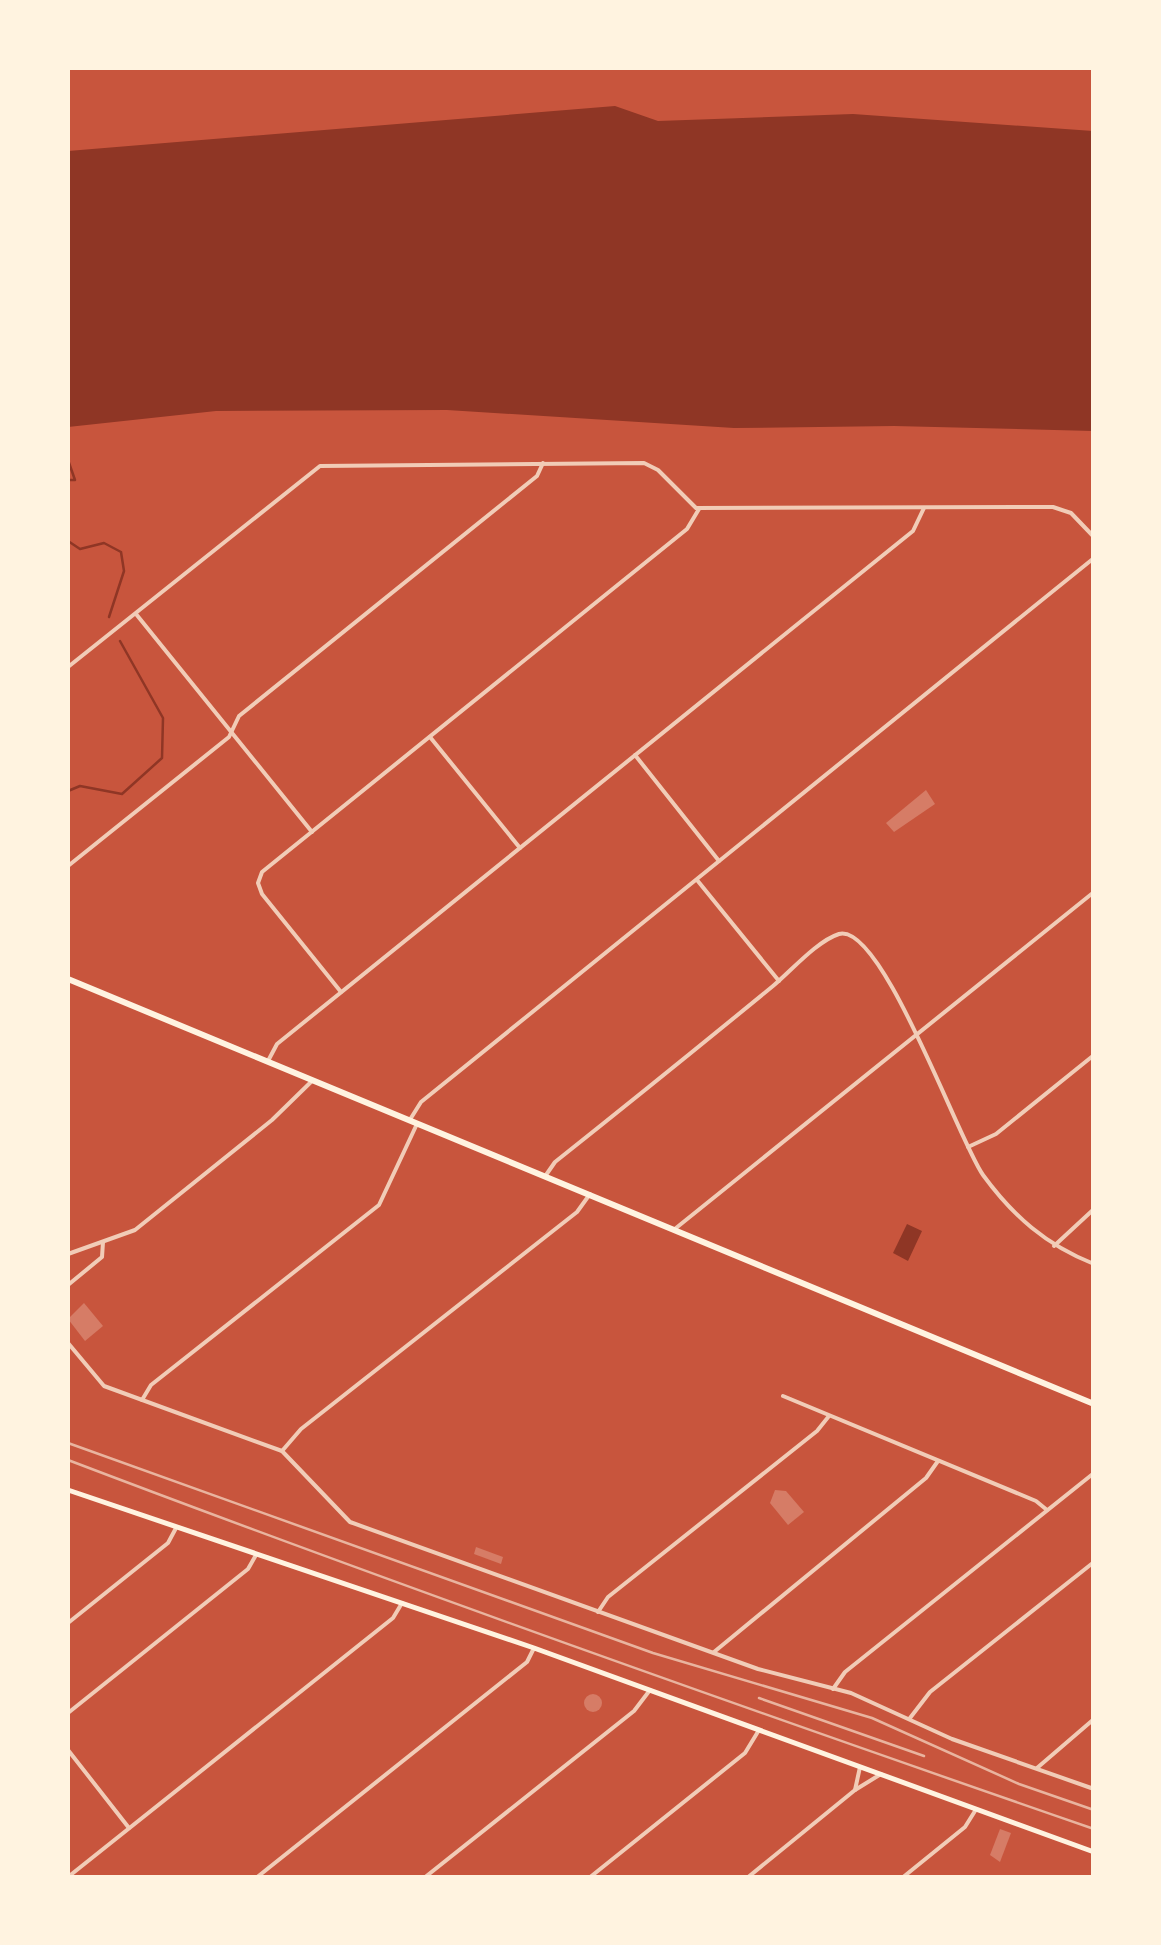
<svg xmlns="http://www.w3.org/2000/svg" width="1161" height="1945" font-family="'Playfair Display',serif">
	<rect width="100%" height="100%" fill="#c8553d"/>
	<g fill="#8f3625">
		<polygon points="615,106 658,121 853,114 1093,131 1093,431 894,426 734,428 447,410 216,411 68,427 68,151"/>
		<polygon points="907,1224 922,1231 908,1261 893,1253"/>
	</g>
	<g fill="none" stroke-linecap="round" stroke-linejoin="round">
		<g stroke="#8f3625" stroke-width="2.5">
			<polyline points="68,460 75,480 68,480"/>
			<polyline points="68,541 80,549 104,543 121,552 124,571 109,617"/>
			<polyline points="68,791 80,786 122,794 162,758 163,718 120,641"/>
		</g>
	</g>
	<g fill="#d67c66">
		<polygon points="926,790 935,804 894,832 886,823"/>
		<polygon points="84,1303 103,1326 85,1341 68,1319"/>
		<polygon points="775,1490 786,1491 804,1512 788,1525 770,1503"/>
		<polygon points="476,1547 503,1557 501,1564 474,1554"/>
		<circle cx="593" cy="1703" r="9"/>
		<polygon points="1000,1829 1011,1833 1000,1862 990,1855"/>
	</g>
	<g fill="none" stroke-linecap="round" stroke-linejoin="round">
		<g stroke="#f1ccb7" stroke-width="4">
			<polyline points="136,614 312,832"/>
			<polyline points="68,667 320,466 644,463 658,470 696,508 1053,507 1071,513 1094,537"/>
			<polyline points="430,737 520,848"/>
			<polyline points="635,755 719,861"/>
			<polyline points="68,866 229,737 239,716 537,476 543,463"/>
			<polyline points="697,880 779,981"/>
			<polyline points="341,992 262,894 258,883 262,872 687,529 699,509"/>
			<polyline points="268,1061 277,1044 913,531 924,508"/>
			<polyline points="411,1118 421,1102 1094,558"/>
			<polyline points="968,1147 996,1134 1094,1055"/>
			<path d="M546,1175L555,1162C628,1104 701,1045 773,986C791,971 817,941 839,934C882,922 959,1142 983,1175C1013,1216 1046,1245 1094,1264"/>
			<polyline points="676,1228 1094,892"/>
			<polyline points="1054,1246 1094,1209"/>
			<polyline points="68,1254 135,1230 272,1120 313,1080"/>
			<polyline points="68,1285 102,1257 103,1242"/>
			<polyline points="68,1343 104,1386 282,1451 350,1522 758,1669 851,1693 952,1739 1094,1789"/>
			<polyline points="783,1396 1036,1501 1047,1510"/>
			<polyline points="142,1400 151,1385 379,1205 416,1126"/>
			<polyline points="282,1451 301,1429 577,1212 590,1194"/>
			<polyline points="598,1612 608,1597 817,1431 829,1416"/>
			<polyline points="68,1623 168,1543 176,1528"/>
			<polyline points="714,1652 926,1478 938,1461"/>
			<polyline points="833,1689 845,1672 1094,1473"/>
			<polyline points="68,1713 248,1569 256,1555"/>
			<polyline points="910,1718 930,1692 1094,1562"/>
			<polyline points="68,1750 129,1828"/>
			<polyline points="1037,1768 1094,1719"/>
			<polyline points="855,1790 860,1767"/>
			<polyline points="68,1877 393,1618 402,1603"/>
			<polyline points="256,1878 527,1662 534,1648"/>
			<polyline points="424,1878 634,1711 650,1690"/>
			<polyline points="589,1878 745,1753 759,1730"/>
			<polyline points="747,1878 855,1790 881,1774"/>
			<polyline points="902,1878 965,1827 975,1811"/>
		</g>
		<polyline stroke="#fff3e0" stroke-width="5" points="68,1490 534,1648 1094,1852"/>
		<polyline stroke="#fff3e0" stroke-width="6" points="68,979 1094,1404"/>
		<g stroke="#e9b49f" stroke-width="2.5">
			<polyline points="68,1443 653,1653 872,1718 1019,1784 1094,1810"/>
			<path d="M68,1460C407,1589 750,1710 1094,1829"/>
			<polyline points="759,1698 924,1756"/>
		</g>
	</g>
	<rect width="1161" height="1945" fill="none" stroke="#fff3e0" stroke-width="140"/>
</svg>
